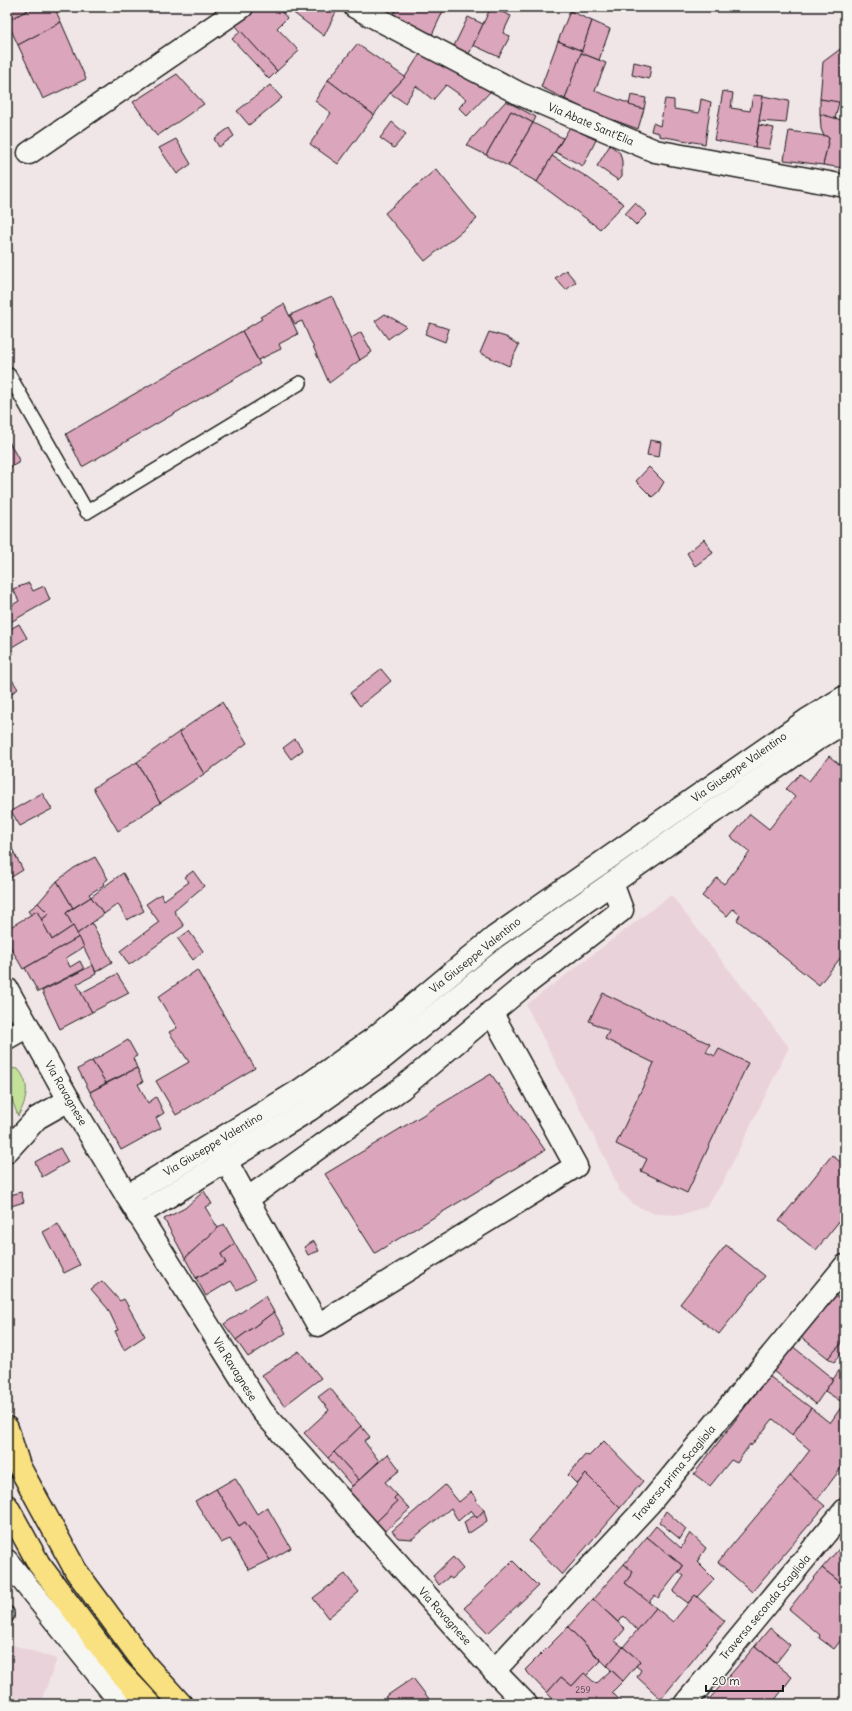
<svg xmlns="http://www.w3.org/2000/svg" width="852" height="1711" font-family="Delius,sans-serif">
	<rect width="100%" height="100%" fill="#f1e6e7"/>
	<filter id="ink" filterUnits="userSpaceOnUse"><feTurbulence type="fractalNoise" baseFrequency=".025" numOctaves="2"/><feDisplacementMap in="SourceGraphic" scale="8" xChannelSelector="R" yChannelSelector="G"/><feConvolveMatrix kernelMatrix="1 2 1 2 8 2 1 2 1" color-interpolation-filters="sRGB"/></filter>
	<g filter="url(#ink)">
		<g fill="#ead2da">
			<polygon points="671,895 789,1047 723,1182 707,1206 681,1215 655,1214 634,1205 619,1190 608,1164 526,1005"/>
			<polygon points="7,1643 57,1659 40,1704 7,1704"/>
		</g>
		<path fill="#c4e199" stroke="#707e5a" d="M7,1068L18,1069C31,1084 27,1100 18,1116L11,1097L7,1092Z"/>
		<g fill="#dba5bc" stroke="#1c1c1c">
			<polygon points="7,7 34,7 7,21"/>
			<polygon points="34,7 54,7 61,22 18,45 7,21"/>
			<polygon points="252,7 278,7 287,18 277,28 299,51 277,71 234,24"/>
			<polygon points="278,7 288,7 283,14"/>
			<polygon points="288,7 328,7 336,12 324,36 287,8"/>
			<polygon points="397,7 445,7 431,37 392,17"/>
			<polygon points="491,7 511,16 503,33 510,36 499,57 473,45"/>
			<polygon points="570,11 592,21 582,51 558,41"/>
			<polygon points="468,17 483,24 469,54 453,48"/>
			<polygon points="592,21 610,29 599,60 581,53"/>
			<polygon points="61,22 86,79 43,99 18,45"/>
			<polygon points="241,31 277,71 269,79 232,39"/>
			<polygon points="558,41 582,51 565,99 541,87"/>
			<polygon points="843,42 845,43 845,104 820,99 823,62 843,47"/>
			<polygon points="357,44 405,77 390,93 374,115 328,80"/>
			<polygon points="581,53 606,63 595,91 644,109 638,129 589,111 565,99"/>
			<polygon points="420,54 492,90 467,116 459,108 466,99 446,85 433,100 416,86 405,103 390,93 405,77"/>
			<polygon points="634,62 651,66 649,79 632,75"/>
			<polygon points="177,74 204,104 157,136 133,102"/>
			<polygon points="328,80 374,115 338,164 310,144 331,113 315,101"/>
			<polygon points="270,85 282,98 249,125 237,111"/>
			<polygon points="723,91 733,93 731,108 750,111 753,95 763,96 755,147 714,140"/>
			<polygon points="631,95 646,98 644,109 629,105"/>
			<polygon points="763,96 789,101 786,123 759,121"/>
			<polygon points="665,99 674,100 674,109 699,113 701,99 711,102 705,144 659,136 659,133 651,131 653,123 660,126"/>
			<polygon points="820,99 839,102 835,119 820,114"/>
			<polygon points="506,101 536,117 533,123 511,111 486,155 466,145"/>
			<polygon points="511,111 533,123 508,166 486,155"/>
			<polygon points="820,114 845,121 845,159 843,168 823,165 829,138 823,134 821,129"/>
			<polygon points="392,122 406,134 394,148 380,138"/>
			<polygon points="533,123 563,138 537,182 508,166"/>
			<polygon points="759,125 774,128 769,149 755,147"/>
			<polygon points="570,127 596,140 583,166 555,152"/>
			<polygon points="229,128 234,136 219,147 214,139"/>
			<polygon points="789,131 826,136 829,138 823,165 784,160"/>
			<polygon points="176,139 191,164 177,174 159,148"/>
			<polygon points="610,145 620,153 622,161 622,176 618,180 597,166"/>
			<polygon points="552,156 587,177 624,204 600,229 537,182"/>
			<polygon points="436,169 477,219 425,261 385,213"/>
			<polygon points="635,203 647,214 636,225 625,214"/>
			<polygon points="566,270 576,282 566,290 555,278"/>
			<polygon points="332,296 360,360 329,383 302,321 295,324 290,315"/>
			<polygon points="284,304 298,334 279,344 281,349 258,360 242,331 262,319 260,317"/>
			<polygon points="385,314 406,326 388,339 375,321"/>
			<polygon points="430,323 449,329 445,342 425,334"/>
			<polygon points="242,331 260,364 82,467 66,434"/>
			<polygon points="361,332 372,352 360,360 350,339"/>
			<polygon points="489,332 506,337 519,345 509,366 480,353"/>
			<polygon points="7,438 20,462 7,469"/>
			<polygon points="650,440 661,442 659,457 647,455"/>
			<polygon points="649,467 664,482 658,492 652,497 636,481"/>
			<polygon points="704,539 713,553 695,566 687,553"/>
			<polygon points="29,583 33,591 44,586 50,600 7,624 7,608 19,601 13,589"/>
			<polygon points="19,624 27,638 12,647 7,640 7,631"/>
			<polygon points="381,669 391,681 360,706 350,693"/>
			<polygon points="9,675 18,689 7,696 7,676"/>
			<polygon points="222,702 247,743 204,774 179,732"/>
			<polygon points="179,732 204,774 160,803 137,762"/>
			<polygon points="295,739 303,750 291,759 283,748"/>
			<polygon points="829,756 845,769 845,952 819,985 737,920 740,915 733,909 727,916 702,896 717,878 724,884 750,852 731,837 750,814 769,829 795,797 786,789 800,774 809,781"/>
			<polygon points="137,762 160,803 118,831 93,788"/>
			<polygon points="42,793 52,809 20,826 11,811"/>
			<polygon points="8,841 23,870 10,878 7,874"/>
			<polygon points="95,857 108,879 103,883 104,885 89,894 91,897 73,908 57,881 74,868"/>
			<polygon points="193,871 204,886 174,911 184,926 129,965 120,951 159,922 146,904 161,894 164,900 189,882 185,877"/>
			<polygon points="123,873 144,911 127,920 118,904 104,914 91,897 109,883"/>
			<polygon points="57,881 73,908 66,913 73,926 52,940 41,920 49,914 38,903"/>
			<polygon points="91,897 104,914 77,934 66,913"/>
			<polygon points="38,903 49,914 41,920 37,911 31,915 28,911"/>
			<polygon points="37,911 52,940 73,926 79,937 23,969 7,941 7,929"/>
			<polygon points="92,923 112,962 96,972 77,934"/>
			<polygon points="189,931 203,951 193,960 178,939"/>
			<polygon points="79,937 84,947 66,958 70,967 80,961 84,969 38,992 25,968"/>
			<polygon points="93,965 96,974 77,984 92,1012 60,1029 42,991"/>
			<polygon points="197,970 255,1068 176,1115 156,1081 189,1062 169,1032 177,1028 158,997"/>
			<polygon points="117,974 129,993 92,1012 81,993"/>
			<polygon points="603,993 710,1044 706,1052 715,1056 719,1049 748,1063 687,1193 641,1171 647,1159 616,1144 654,1063 605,1039 609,1031 589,1021"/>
			<polygon points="128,1040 137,1056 133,1058 137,1068 106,1083 92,1061"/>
			<polygon points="92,1061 106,1083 90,1092 78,1069"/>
			<polygon points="137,1068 143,1082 138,1084 148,1103 156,1097 164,1113 156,1118 161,1128 121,1150 90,1092"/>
			<polygon points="491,1074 545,1150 375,1253 325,1174"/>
			<polygon points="60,1148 68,1162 42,1177 35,1162"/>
			<polygon points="832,1155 845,1166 845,1214 816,1250 779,1221"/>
			<polygon points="204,1191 212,1204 205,1207 218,1228 185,1258 164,1219 185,1208"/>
			<polygon points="21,1192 24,1202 8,1207 7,1196"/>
			<polygon points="58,1224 80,1265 64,1273 43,1232"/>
			<polygon points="224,1224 235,1244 221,1254 226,1263 196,1278 185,1258 218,1228"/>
			<polygon points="314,1241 319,1251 308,1255 304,1247"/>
			<polygon points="235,1244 255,1280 237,1290 231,1281 206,1296 196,1278 226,1263 221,1254"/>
			<polygon points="726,1245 765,1276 719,1334 680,1304"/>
			<polygon points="102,1281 120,1301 124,1299 145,1336 124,1350 115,1331 118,1330 108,1309 91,1289"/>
			<polygon points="833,1293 845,1303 845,1340 828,1358 796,1333"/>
			<polygon points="265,1296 274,1312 236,1340 224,1324"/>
			<polygon points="274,1312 286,1333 248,1357 236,1340"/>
			<polygon points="845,1340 845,1349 834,1362 828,1358"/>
			<polygon points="791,1345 833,1379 816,1404 773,1371"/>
			<polygon points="299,1351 321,1378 284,1406 262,1375"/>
			<polygon points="845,1362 845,1404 825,1391"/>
			<polygon points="769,1376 811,1408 792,1435 773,1419 751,1446 750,1444 737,1463 731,1460 710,1486 694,1474"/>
			<polygon points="330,1388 361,1426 328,1458 304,1433 329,1410 318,1397"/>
			<polygon points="844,1403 845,1463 817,1500 790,1476 810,1450 792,1435 811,1408 830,1423"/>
			<polygon points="361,1426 370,1437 364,1441 379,1461 359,1480 334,1452"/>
			<polygon points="604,1441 643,1481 620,1508 586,1474 577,1484 568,1475 585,1455 589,1456"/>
			<polygon points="334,1452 359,1480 352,1486 328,1458"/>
			<polygon points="388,1454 400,1470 385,1482 397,1495 394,1498 397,1502 375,1523 348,1490"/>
			<polygon points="586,1474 620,1508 562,1575 529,1541"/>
			<polygon points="790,1476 825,1506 752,1592 718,1562"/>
			<polygon points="235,1478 257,1514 267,1507 291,1548 270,1560 245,1522 239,1526 216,1489"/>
			<polygon points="445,1485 459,1502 471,1492 472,1493 477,1499 476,1501 484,1510 477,1518 471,1510 458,1521 451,1508 412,1539 398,1538 392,1531"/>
			<polygon points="216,1489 239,1526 245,1522 270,1560 249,1570 230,1539 221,1543 195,1501"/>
			<polygon points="397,1495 410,1509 383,1533 375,1523 397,1502 394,1498"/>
			<polygon points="484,1510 487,1521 468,1534 464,1522 475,1515 477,1518"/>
			<polygon points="666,1511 686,1529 680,1539 659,1522"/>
			<polygon points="656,1526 681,1548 690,1533 706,1548 697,1562 714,1579 697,1597 695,1595 688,1603 673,1592 684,1576 679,1572 683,1566 647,1537"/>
			<polygon points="647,1537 683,1566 658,1598 655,1595 648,1603 625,1583 633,1572 624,1564"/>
			<polygon points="845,1542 845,1586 822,1568"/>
			<polygon points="453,1557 463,1569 452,1579 449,1577 439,1585 433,1576"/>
			<polygon points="513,1561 538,1586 488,1633 464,1608"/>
			<polygon points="624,1564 633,1572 625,1583 656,1608 638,1631 624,1616 618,1622 593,1599"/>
			<polygon points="822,1568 845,1586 845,1635 834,1649 819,1638 820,1635 789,1609"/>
			<polygon points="345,1574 359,1592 328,1618 313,1598"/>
			<polygon points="695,1595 725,1621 661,1699 637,1677 641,1670 636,1666 640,1661 623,1647 656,1608 673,1622"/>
			<polygon points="593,1599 625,1629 615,1641 623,1647 607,1666 568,1627"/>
			<polygon points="568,1627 601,1661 586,1676 584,1673 572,1686 561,1677 547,1693 525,1670"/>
			<polygon points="770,1628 790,1645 776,1663 755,1646"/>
			<polygon points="755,1646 792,1677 772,1704 705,1704"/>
			<polygon points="623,1647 640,1661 623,1681 607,1666"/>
			<polygon points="611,1670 623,1681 612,1692 623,1704 558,1704 547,1693 561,1677 572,1686 584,1673 596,1684"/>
			<polygon points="413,1678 433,1704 390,1704 385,1697"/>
		</g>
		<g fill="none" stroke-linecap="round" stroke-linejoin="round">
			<defs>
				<g id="lane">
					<polyline points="7,376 9,375 87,512 300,383"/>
					<polyline points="7,1613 7,1616"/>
				</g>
				<g id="street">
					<polyline points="355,7 520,94 655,151 845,186"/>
					<polyline points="29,153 242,7"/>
					<polyline points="219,1148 247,1199 402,1088 526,984 622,910 612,883"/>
					<polyline points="127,1196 299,1091 373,1039 495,937 807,720 845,697"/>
					<polyline points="247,1199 318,1325 576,1166 491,1012"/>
					<polyline points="138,1215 309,1110 384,1057 508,956 817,739 845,722"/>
					<polyline points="7,1561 122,1704"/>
					<polyline points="494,1671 649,1504 845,1266"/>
					<polyline points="685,1704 845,1510"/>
				</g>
				<g id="secondary">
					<polyline points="7,989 69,1100 127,1196 262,1411 494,1671 526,1704"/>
					<polyline points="7,1038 28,1026"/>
					<polyline points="7,1151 37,1118 69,1100"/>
				</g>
				<g id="highway">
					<polyline points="7,1428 19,1466 76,1571 144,1663 181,1704"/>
					<polyline points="7,1506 39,1564 118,1670 150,1704"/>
				</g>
			</defs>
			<use href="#lane" stroke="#1c1c1c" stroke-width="16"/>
			<use href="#street" stroke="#1c1c1c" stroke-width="25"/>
			<use href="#secondary" stroke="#1c1c1c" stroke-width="25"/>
			<use href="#highway" stroke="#1c1c1c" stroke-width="25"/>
			<use href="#lane" stroke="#f6f6f2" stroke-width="13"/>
			<use href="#street" stroke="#f6f6f2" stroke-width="22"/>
			<use href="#secondary" stroke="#f6f6f2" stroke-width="22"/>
			<use href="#highway" stroke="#f9e181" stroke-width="22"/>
		</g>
	</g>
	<g text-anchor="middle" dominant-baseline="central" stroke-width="4" stroke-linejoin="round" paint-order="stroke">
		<g font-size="9" fill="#4c3e44">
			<text x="583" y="1689">259</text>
		</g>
		<g font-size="11" fill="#1c1c1c" stroke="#f6f6f2">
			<text transform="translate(591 124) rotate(23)">Via Abate Sant'Elia</text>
			<text transform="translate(739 767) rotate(-35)">Via Giuseppe Valentino</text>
			<text transform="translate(475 955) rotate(-39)">Via Giuseppe Valentino</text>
			<text transform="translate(66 1093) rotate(60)">Via Ravagnese</text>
			<text transform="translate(213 1144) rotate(-31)">Via Giuseppe Valentino</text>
			<text transform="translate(235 1369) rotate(58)">Via Ravagnese</text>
			<text transform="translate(674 1473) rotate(-50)">Traversa prima Scagliola</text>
			<text transform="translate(765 1607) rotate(-50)">Traversa seconda Scagliola</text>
			<text transform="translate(445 1616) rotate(48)">Via Ravagnese</text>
		</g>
	</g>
	<rect width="852" height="1711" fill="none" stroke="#f6f6f2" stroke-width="24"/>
	<rect x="12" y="12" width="828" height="1687" fill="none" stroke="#1c1c1c" stroke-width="1.5" filter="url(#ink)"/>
	<path d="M706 1685v6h77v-6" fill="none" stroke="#1c1c1c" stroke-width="2"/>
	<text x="712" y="1685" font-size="12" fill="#1c1c1c" stroke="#f6f6f2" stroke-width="3" paint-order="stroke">20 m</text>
</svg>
